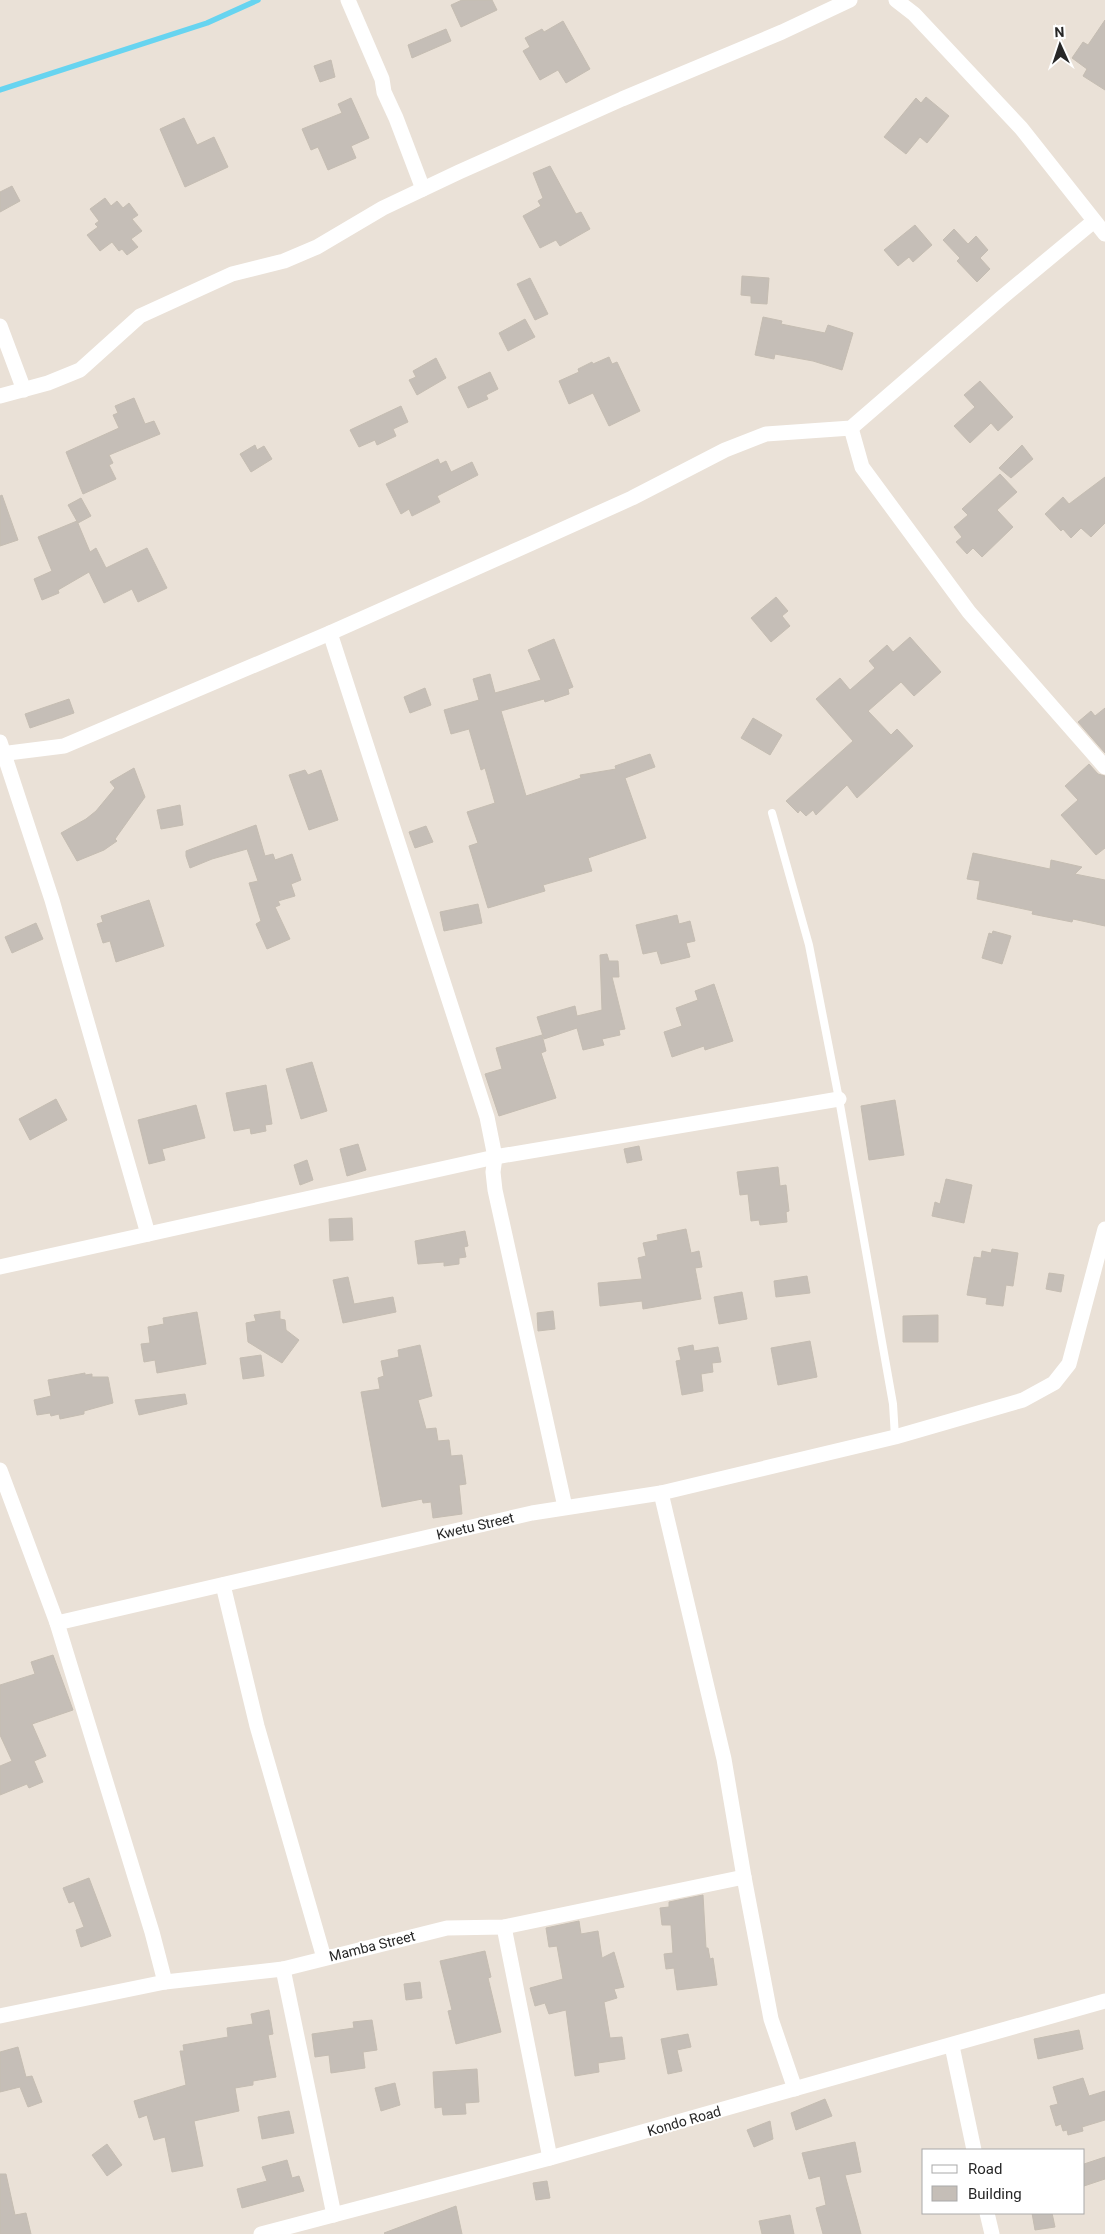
<svg xmlns="http://www.w3.org/2000/svg" width="1105" height="2234" font-family="Roboto,sans-serif">
	<rect width="100%" height="100%" fill="#eae1d7"/>
	<g fill="none" stroke-linecap="round" stroke-linejoin="round">
		<polyline stroke="#67d4f0" stroke-width="5.5" points="0,90 207,23 258,0"/>
	</g>
	<g fill="#c5beb7" stroke="#c5bdb2">
		<polygon points="462,0 492,0 497,10 461,27 451,5"/>
		<polygon points="1105,20 1105,90 1083,76 1087,69 1072,58 1083,42 1088,45"/>
		<polygon points="563,21 590,69 566,83 558,70 540,80 523,51 530,47 525,38 542,29 544,32"/>
		<polygon points="446,29 451,41 412,58 408,45"/>
		<polygon points="331,60 335,77 320,82 314,66"/>
		<polygon points="926,97 949,116 927,143 920,137 906,154 884,137 916,98 921,103"/>
		<polygon points="351,98 369,138 351,146 356,158 328,170 318,147 311,150 302,129 342,113 338,104"/>
		<polygon points="184,118 197,145 214,137 228,167 185,187 160,129"/>
		<polygon points="550,166 576,214 581,212 590,229 560,246 556,240 540,248 523,216 541,206 538,201 543,198 533,173"/>
		<polygon points="12,186 20,201 0,212 0,192"/>
		<polygon points="105,198 111,206 117,201 123,208 129,203 138,215 132,219 142,231 131,239 138,247 127,255 122,249 119,251 112,242 100,251 87,235 98,227 95,224 99,221 90,209"/>
		<polygon points="915,225 932,245 913,262 909,257 898,266 884,250"/>
		<polygon points="954,229 968,244 976,236 988,250 980,258 990,269 977,282 957,261 960,258 943,240"/>
		<polygon points="742,276 769,278 767,304 751,303 751,296 741,295"/>
		<polygon points="530,278 548,314 535,320 517,284"/>
		<polygon points="763,317 782,321 781,324 825,333 828,325 853,333 842,370 813,361 775,354 774,359 755,355"/>
		<polygon points="525,319 535,337 508,351 499,333"/>
		<polygon points="609,357 612,364 617,362 640,411 609,426 593,393 569,404 559,381 579,372 578,369 592,362 593,364"/>
		<polygon points="436,358 446,378 417,395 409,380 416,377 413,371"/>
		<polygon points="490,372 498,389 486,395 488,399 468,408 458,387"/>
		<polygon points="980,381 1013,417 998,431 991,423 970,443 954,426 975,407 964,395"/>
		<polygon points="134,398 145,424 154,421 160,434 109,455 113,463 109,465 116,479 83,494 66,452 119,428 113,415 118,413 115,406"/>
		<polygon points="401,406 408,422 393,429 396,436 377,445 375,440 359,447 350,430"/>
		<polygon points="255,445 257,450 264,446 272,459 251,472 240,454"/>
		<polygon points="1022,445 1033,459 1011,478 999,468"/>
		<polygon points="438,459 440,464 446,461 451,472 472,462 478,475 437,496 440,502 412,516 409,509 401,514 386,484"/>
		<polygon points="1000,474 1017,492 997,510 1013,527 982,557 973,548 967,554 956,542 962,537 954,527 968,515 962,509"/>
		<polygon points="1105,477 1105,523 1091,537 1081,528 1071,538 1063,529 1061,531 1045,514 1063,497 1069,504"/>
		<polygon points="2,495 18,540 0,546 0,496"/>
		<polygon points="81,498 91,516 78,523 68,505"/>
		<polygon points="77,521 90,552 96,548 106,568 147,548 167,588 138,602 132,589 104,603 89,572 58,590 59,593 42,600 34,579 52,571 38,537"/>
		<polygon points="776,597 788,611 782,616 790,626 771,642 751,618"/>
		<polygon points="910,637 941,672 914,696 901,682 868,711 891,735 897,729 913,746 857,798 847,785 816,815 813,810 806,816 800,810 798,813 786,801 853,741 816,699 840,678 850,690 875,668 869,661 887,645 893,652"/>
		<polygon points="554,639 573,687 568,689 569,694 545,702 544,699 501,711 526,796 581,778 580,775 616,769 615,766 650,754 655,767 625,778 646,838 588,858 592,871 543,885 545,891 488,908 469,846 478,843 467,812 495,803 485,768 481,770 469,729 451,734 444,710 479,700 473,679 490,674 495,693 541,680 528,650"/>
		<polygon points="425,688 431,705 410,713 404,697"/>
		<polygon points="69,699 74,713 30,728 25,714"/>
		<polygon points="1105,708 1105,753 1078,722 1091,711 1095,716"/>
		<polygon points="753,718 782,735 770,755 741,738"/>
		<polygon points="1089,764 1098,774 1105,776 1105,848 1096,855 1061,815 1078,800 1065,786"/>
		<polygon points="134,768 145,797 115,839 117,841 104,850 77,861 61,833 86,819 96,811 115,788 110,782"/>
		<polygon points="305,770 308,775 321,770 338,820 309,830 289,775"/>
		<polygon points="180,805 183,825 161,829 157,810"/>
		<polygon points="256,825 265,856 273,854 275,860 292,854 301,880 291,884 295,896 278,901 280,905 275,907 290,939 267,949 256,924 261,921 249,883 258,881 247,849 212,859 190,868 186,856 186,851"/>
		<polygon points="426,826 433,842 415,848 409,832"/>
		<polygon points="973,853 1050,869 1051,860 1082,867 1075,874 1105,880 1105,926 1073,919 1072,922 1032,914 1033,911 977,899 980,881 967,879"/>
		<polygon points="149,900 164,946 116,962 110,941 103,943 97,924 103,922 101,916"/>
		<polygon points="478,904 482,923 444,931 440,912"/>
		<polygon points="677,915 679,924 690,921 695,941 686,943 690,957 661,964 657,951 643,954 636,925"/>
		<polygon points="36,923 43,939 12,953 5,937"/>
		<polygon points="993,931 1011,936 1002,964 982,958 989,933 992,934"/>
		<polygon points="607,954 609,961 618,961 619,977 612,977 625,1029 619,1030 620,1035 602,1039 604,1045 583,1050 577,1028 544,1039 537,1017 575,1006 577,1016 602,1010 600,955"/>
		<polygon points="714,984 733,1041 705,1050 704,1046 672,1057 664,1032 682,1026 676,1008 698,1000 695,991"/>
		<polygon points="542,1035 546,1051 541,1053 556,1098 499,1116 485,1074 502,1069 496,1048"/>
		<polygon points="312,1062 327,1111 301,1119 286,1069"/>
		<polygon points="266,1085 272,1124 265,1125 266,1131 251,1134 250,1128 234,1131 226,1093"/>
		<polygon points="56,1099 67,1120 30,1140 19,1119"/>
		<polygon points="895,1100 904,1155 869,1160 861,1106"/>
		<polygon points="196,1105 205,1138 162,1149 165,1160 149,1164 138,1120"/>
		<polygon points="358,1144 366,1170 347,1176 340,1149"/>
		<polygon points="639,1146 642,1160 627,1163 624,1149"/>
		<polygon points="307,1160 313,1180 300,1185 294,1165"/>
		<polygon points="778,1167 780,1186 786,1185 789,1211 786,1212 787,1222 760,1225 759,1220 751,1221 748,1194 740,1195 737,1172"/>
		<polygon points="946,1179 972,1185 964,1223 932,1216 935,1202 940,1204"/>
		<polygon points="352,1218 353,1240 330,1241 329,1219"/>
		<polygon points="686,1229 691,1253 699,1251 702,1267 695,1268 701,1299 643,1309 642,1301 600,1306 598,1283 642,1279 638,1258 646,1256 643,1243 658,1240 657,1235"/>
		<polygon points="465,1231 468,1246 464,1247 466,1257 459,1258 459,1264 444,1266 444,1262 418,1264 415,1241"/>
		<polygon points="992,1249 1018,1253 1013,1286 1006,1285 1003,1306 986,1304 987,1298 967,1295 974,1257 981,1258 982,1251 991,1253"/>
		<polygon points="1049,1273 1064,1275 1061,1292 1046,1289"/>
		<polygon points="807,1276 810,1293 776,1297 774,1281"/>
		<polygon points="348,1277 354,1304 393,1297 396,1312 343,1323 333,1280"/>
		<polygon points="742,1292 747,1319 719,1324 714,1297"/>
		<polygon points="280,1311 280,1319 285,1320 286,1330 299,1340 282,1363 248,1342 246,1323 256,1321 254,1315"/>
		<polygon points="553,1311 555,1329 538,1331 537,1313"/>
		<polygon points="197,1312 206,1364 157,1373 155,1360 144,1362 141,1344 150,1343 148,1327 164,1324 163,1318"/>
		<polygon points="938,1315 938,1342 903,1342 903,1316"/>
		<polygon points="810,1341 817,1377 778,1385 771,1348"/>
		<polygon points="420,1345 432,1396 418,1400 426,1429 436,1428 438,1441 449,1440 451,1456 462,1455 466,1484 459,1485 462,1514 433,1518 431,1502 423,1503 422,1499 382,1507 361,1392 380,1389 378,1378 384,1376 381,1361 399,1357 398,1350"/>
		<polygon points="693,1345 694,1351 718,1347 721,1362 712,1363 713,1372 701,1374 703,1391 682,1395 676,1361 681,1360 678,1348"/>
		<polygon points="261,1355 264,1376 243,1379 240,1358"/>
		<polygon points="85,1373 85,1375 92,1374 92,1377 108,1377 113,1403 84,1411 84,1414 60,1419 59,1414 51,1416 50,1413 37,1415 34,1400 51,1396 48,1380"/>
		<polygon points="185,1394 187,1404 139,1415 135,1400"/>
		<polygon points="53,1655 73,1710 32,1724 46,1756 34,1761 43,1782 29,1788 27,1784 0,1795 0,1766 12,1761 0,1735 0,1685 35,1674 31,1662"/>
		<polygon points="89,1878 111,1936 81,1947 76,1930 84,1927 74,1901 69,1903 63,1888"/>
		<polygon points="703,1895 706,1948 708,1948 710,1959 713,1958 717,1985 677,1990 674,1968 666,1969 664,1954 673,1953 671,1925 662,1925 660,1908 669,1907 669,1902"/>
		<polygon points="579,1921 581,1934 598,1931 602,1958 614,1952 624,1987 614,1989 617,1998 604,2002 610,2038 622,2037 625,2059 598,2063 599,2072 575,2076 566,2010 549,2014 545,2003 535,2006 530,1988 563,1979 557,1946 549,1947 546,1928"/>
		<polygon points="485,1951 491,1977 488,1978 501,2032 456,2044 448,2011 452,2010 440,1961"/>
		<polygon points="420,1982 422,1998 406,2000 404,1984"/>
		<polygon points="269,2010 273,2034 268,2035 276,2077 253,2081 253,2085 235,2088 239,2111 194,2121 203,2166 172,2172 165,2137 154,2140 147,2115 139,2118 134,2101 186,2085 180,2051 184,2051 183,2045 228,2037 227,2028 253,2024 251,2014"/>
		<polygon points="372,2020 377,2050 363,2052 365,2068 331,2073 329,2055 315,2057 312,2034 354,2028 353,2022"/>
		<polygon points="1079,2030 1083,2049 1038,2059 1034,2039"/>
		<polygon points="688,2034 691,2047 677,2050 682,2071 668,2074 661,2039"/>
		<polygon points="18,2047 26,2077 32,2076 42,2102 28,2107 20,2087 0,2092 0,2052"/>
		<polygon points="477,2069 479,2102 465,2103 466,2114 443,2115 442,2107 435,2108 433,2072"/>
		<polygon points="1083,2078 1089,2096 1105,2091 1105,2120 1082,2127 1083,2131 1068,2135 1067,2130 1063,2131 1061,2124 1056,2126 1050,2106 1058,2104 1053,2087"/>
		<polygon points="395,2083 400,2105 381,2111 375,2088"/>
		<polygon points="825,2099 832,2116 796,2130 791,2113"/>
		<polygon points="289,2111 294,2133 262,2139 258,2117"/>
		<polygon points="770,2121 773,2139 754,2147 747,2130"/>
		<polygon points="855,2142 861,2172 845,2175 861,2234 823,2234 816,2208 826,2205 820,2176 809,2179 802,2153"/>
		<polygon points="107,2144 122,2165 107,2176 92,2155"/>
		<polygon points="1105,2157 1105,2179 1084,2186 1084,2164"/>
		<polygon points="287,2160 292,2178 299,2176 304,2191 242,2208 237,2189 267,2181 262,2167"/>
		<polygon points="0,2174 6,2174 15,2215 26,2213 31,2234 0,2234"/>
		<polygon points="547,2181 550,2198 536,2200 533,2183"/>
		<polygon points="456,2206 462,2234 385,2234 384,2233"/>
		<polygon points="1032,2213 1052,2213 1055,2227 1035,2230"/>
		<polygon points="790,2215 794,2234 762,2234 759,2221"/>
	</g>
	<g fill="none" stroke-linecap="round" stroke-linejoin="round">
		<polyline stroke="#fff" stroke-width="8" points="772,813 809,945 839,1099 893,1404 895,1437"/>
		<g stroke="#fff" stroke-width="15">
			<polyline points="348,0 382,79 384,92 396,118 423,189"/>
			<polyline points="896,0 914,14 1021,128 1105,234"/>
			<polyline points="0,326 24,390"/>
			<polyline points="0,396 48,383 80,370 140,316 232,274 284,261 317,247 383,208 459,172 622,99 782,32 850,0"/>
			<polyline points="851,428 862,467 969,612 1105,767"/>
			<polyline points="330,633 487,1117 495,1157 493,1172 495,1190 565,1507"/>
			<polyline points="0,742 52,900 148,1234"/>
			<polyline points="0,754 64,746 330,633 530,544 632,498 725,450 766,434 851,428 1000,299 1094,221"/>
			<polyline points="0,1267 495,1157 839,1099"/>
			<polyline points="0,1470 57,1623 152,1932 165,1982"/>
			<polyline points="661,1493 724,1759 744,1877 771,2019 795,2089"/>
			<polyline points="223,1585 257,1726 324,1958"/>
			<polyline points="57,1623 532,1513 661,1493 895,1437 1023,1400 1054,1383 1069,1364 1105,1229"/>
			<polyline points="504,1927 550,2158"/>
			<polyline points="283,1969 334,2215"/>
			<polyline points="0,2016 165,1982 283,1969 447,1928 504,1927 744,1877"/>
			<polyline points="952,2046 974,2150"/>
			<polyline points="987,2213 992,2234"/>
			<polyline points="261,2234 550,2158 1105,2001"/>
		</g>
	</g>
	<g text-anchor="middle" dominant-baseline="central" stroke-width="4" stroke-linejoin="round" paint-order="stroke">
		<g font-size="14" fill="#272727" stroke="#fff">
			<text transform="translate(475 1526) rotate(-13)">Kwetu Street</text>
			<text transform="translate(372 1946) rotate(-14)">Mamba Street</text>
			<text transform="translate(684 2121) rotate(-16)">Kondo Road</text>
		</g>
	</g>
	<rect x="922" y="2149" width="162" height="65" fill="#ffffff" stroke="#a9a9a9"/>
	<rect x="932" y="2165" width="25" height="8" fill="#ffffff" stroke="#a9a9a9"/>
	<text x="968" y="2174" font-size="15" fill="#272727">Road</text>
	<rect x="932" y="2186" width="25" height="15" fill="#c5beb7" stroke="#a9a9a9"/>
	<text x="968" y="2199" font-size="15" fill="#272727">Building</text>
	<g transform="translate(1060 45) rotate(357)" stroke="#ffffff" stroke-width="4" paint-order="stroke">
	<path d="M0-4L9 19L0 12L-9 19Z" fill="#272727"/>
	<text y="-8" font-size="14" font-weight="bold" text-anchor="middle" fill="#272727">N</text>
	</g>
</svg>
